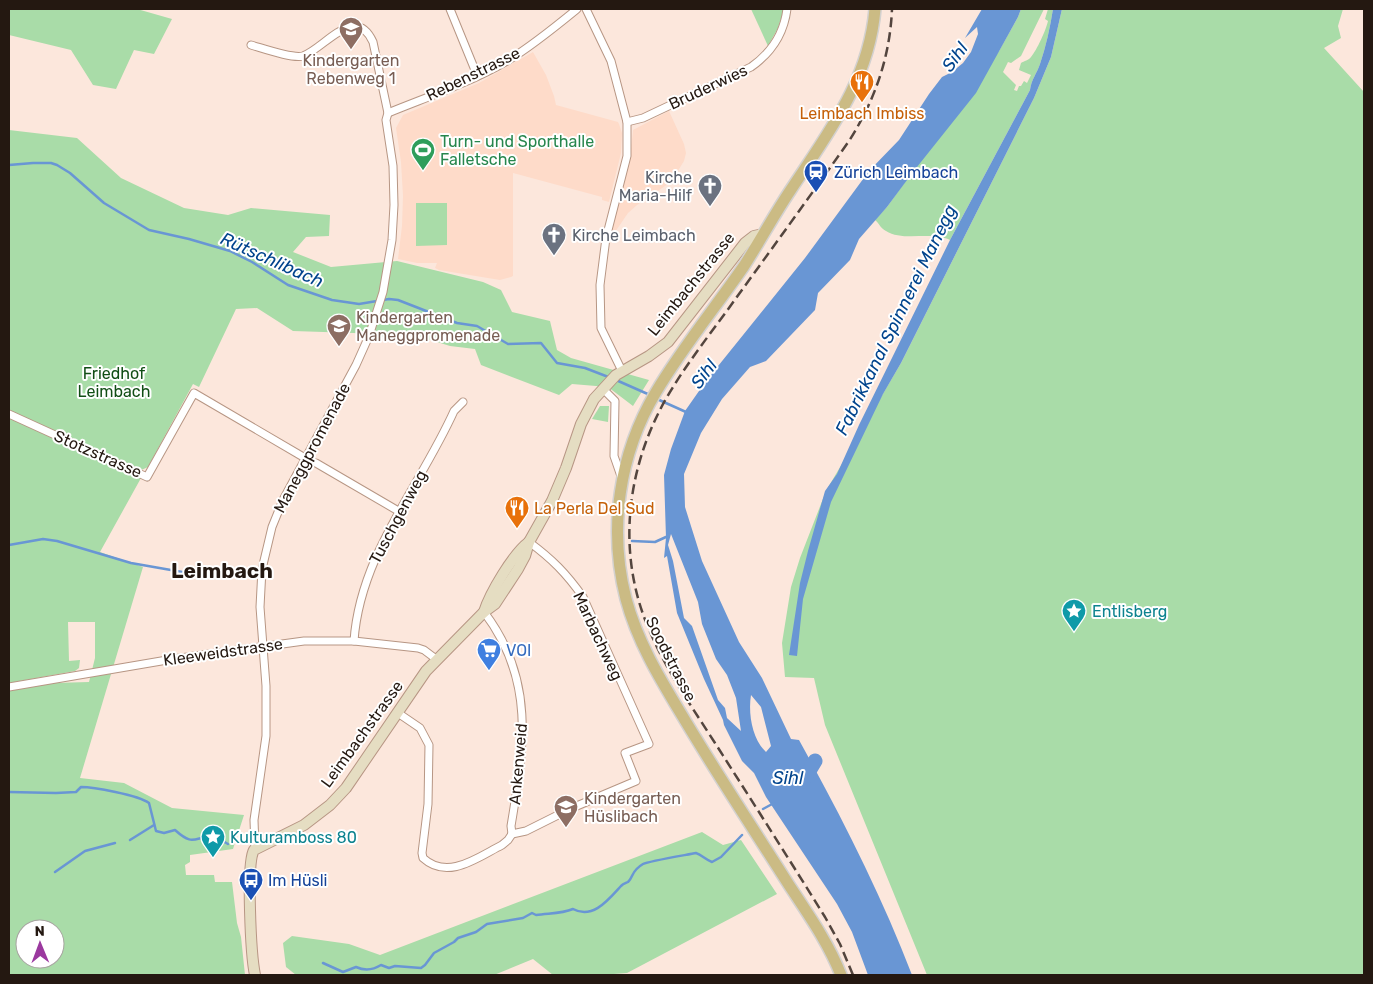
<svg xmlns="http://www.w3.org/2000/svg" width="1373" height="984" font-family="Rubik,sans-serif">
	<rect width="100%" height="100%" fill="#fce7dc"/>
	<g fill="#fedbc9">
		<polygon points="533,52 546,75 554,96 556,105 618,122 619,124 622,133 621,153 609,202 602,200 602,197 513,173 513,276 511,277 500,280 439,270 435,268 437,263 417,263 398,259 402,226 403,196 401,162 396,128 403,115 479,83"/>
		<polygon points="669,111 684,144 686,153 684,161 671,182 637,205 628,213 613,235 608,237 630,158 633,130"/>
	</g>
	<g fill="#a9dca8" fill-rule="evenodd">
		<polygon points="9,9 137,9 172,19 154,54 134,50 116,89 93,85 71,50 9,35"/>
		<polygon points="751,9 784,9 778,28 768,46"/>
		<path d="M1021,9H1044L1021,56L1011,63L1008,62L1003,72L1016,85L1014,90L1017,91L1019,86H1021L1024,81L1027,83L1031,75L1019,70L1021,63C1024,61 1029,60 1031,57C1037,50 1046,30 1048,21L1045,19L1048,9H1053C1050,28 1046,46 1040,64C1037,73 1031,80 1030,90L950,240C931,231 903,242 886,231C880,228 880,224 875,220L887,207L999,51L1018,17Z"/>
		<polygon points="1062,9 1343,9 1338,26 1341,38 1324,48 1364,92 1364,975 927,975 825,725 814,678 785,677 782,643 791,587 800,558 826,491 901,363 1034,98 1051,57"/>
		<polygon points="9,130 77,138 121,178 184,208 228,215 251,208 330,215 329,236 306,237 293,252 331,267 397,261 483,282 501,290 512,312 550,321 557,350 571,358 649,380 633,406 608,387 572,384 559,395 481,365 475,349 450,346 405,332 386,337 354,333 293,331 257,308 236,309 199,387 193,384 148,467 139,471 9,411"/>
		<polygon points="416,203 447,203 447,245 416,246"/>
		<polygon points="600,406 609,406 608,422 592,419"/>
		<path d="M9,417L141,478L100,552L143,567L80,778L124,783L172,808L244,815L233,849L190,855V862L185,865L186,875H214L215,882H232L237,923L241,937L245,975H9V691L54,683L89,682L95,658V622H68L69,661L80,660L79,668L75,671L9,683ZM25,929H55V959H25Z"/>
		<polygon points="702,832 723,845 741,840 777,894 627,973 601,975 553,975 533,959 494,975 296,975 286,967 283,943 292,936 349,944 380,955"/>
	</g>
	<g fill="#6996d4" fill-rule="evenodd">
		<path d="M982,9H1021L1018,17L976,93L913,172L887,207L859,239L850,260L818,293L815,310L766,361L750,367L722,399L701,433L684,474L685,507L702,561L739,642L762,678L791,739L799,740C841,816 881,894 912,975H868L852,932L837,904L766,797L754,773L742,761L724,725L723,720L704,679L677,613L667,556L664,558L666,538L664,475L671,449L685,411L706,381L805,258L869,171L899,140L929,94L942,77L952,72L963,63L971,52L978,34L977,27L965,38ZM671,534L698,602L702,624L716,659L727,675L736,698L741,731L727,718L725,708L718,700L692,626L684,618L673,561L668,545ZM751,695L761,707L771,746L766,752C752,739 748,713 751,695Z"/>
		<path d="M1053,9H1062L1051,57L1034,98L901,363L883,394L831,502L803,599L797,656L789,655L800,583L808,551L825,491L837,474L859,425L950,240L1030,90C1031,80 1037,73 1040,64C1046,46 1050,28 1053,9Z"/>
	</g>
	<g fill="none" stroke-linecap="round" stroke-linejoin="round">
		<g stroke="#6996d4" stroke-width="2.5">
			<polyline points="9,165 33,163 51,163 57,165 70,173 104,203 149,230 189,239 230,251 252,262 288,285 332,300 359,304 389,299 398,300 457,323 477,326 508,344 541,343 557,363 585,368 611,378"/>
			<polyline points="616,380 650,395"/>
			<polyline points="657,399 686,412"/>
			<polyline points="632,541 655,542 666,537"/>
			<polyline points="9,545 43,539 57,541 131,563 188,573 238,572 253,568"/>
			<path d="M9,792L56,793L76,792L81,787C93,787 138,795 149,803L156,831L164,833L175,830C194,847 193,837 214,836L228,844"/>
			<polyline points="763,809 774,803"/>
			<polyline points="130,840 154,825"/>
			<polyline points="55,872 85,851 115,843"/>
			<path d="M323,963L343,972L356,967C365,971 373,970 381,965L389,968L395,966L421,968L425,965L434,953L454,942L458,938L476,932L487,924L523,918L532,913L536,915C549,913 561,914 573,909C593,920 609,899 621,886C623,884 626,883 628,882C634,876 631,871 643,864C649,861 686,855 696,853C702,855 706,860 712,862L721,857L742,835"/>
		</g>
		<polyline stroke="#6996d4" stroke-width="15" points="803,781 815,761"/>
		<defs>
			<g id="street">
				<polyline points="450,9 477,75"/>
				<polyline points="586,9 611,61 627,122 627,156 606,238 600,285 601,328 622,371"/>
				<path d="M251,45C262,48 292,59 303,56C325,48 355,3 373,42L388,113L386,120L393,166L394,205L392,240L383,292L369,336L356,365L283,500L272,527L262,569L260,607L266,686V736L254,820L255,848"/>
				<path d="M388,113C427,97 469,83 507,61C532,46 555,27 577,9"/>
				<path d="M627,122L643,118L751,67C771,53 784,33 787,9"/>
				<polyline points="603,389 615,401 614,456 622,479"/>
				<polyline points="9,414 147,477 194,393 305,458"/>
				<polyline points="316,463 400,512"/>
				<path d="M484,612C536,680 524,748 511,826L512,834"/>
				<path d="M354,641C360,554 420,487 454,411L463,402"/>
				<polyline points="9,687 173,659 304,641 354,641 418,648 424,650 436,659"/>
				<path d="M398,713L420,728L429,745L428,804L422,853L423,858C448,881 478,857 502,845L508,840L512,834"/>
				<path d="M512,834L526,831L572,808L636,781L625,753L649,744L583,597C566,573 552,559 529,542"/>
			</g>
			<g id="secondary">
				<path d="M484,612C490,593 513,554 529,542"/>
				<path d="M255,975C251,956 246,863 254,850L304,825L330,805L346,788L426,671L484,612L495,604L518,569L525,556L529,542L552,501L566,468L581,424L594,399L616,375L649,356L668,342L745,243L754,236L763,234"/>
			</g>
			<path id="primary" d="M841,975C828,942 808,914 789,885C754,830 719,777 686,722C662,682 638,644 626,599C608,529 619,454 656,392C682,348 715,308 744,266C760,241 774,215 790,191C828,133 869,81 875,9"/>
		</defs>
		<use href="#street" stroke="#b79684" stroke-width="9"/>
		<use href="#secondary" stroke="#b79684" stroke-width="12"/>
		<use href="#primary" stroke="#d3d1cf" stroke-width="14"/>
		<use href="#street" stroke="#fff" stroke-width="7"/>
		<use href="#secondary" stroke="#e5ddc2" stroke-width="10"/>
		<use href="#primary" stroke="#cbbb84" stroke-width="11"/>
		<path stroke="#53453e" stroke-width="2.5" stroke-dasharray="10 5" stroke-linecap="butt" d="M853,975L840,944L825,917C789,859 752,801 715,743C692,707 668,673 651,634C616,557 625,470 667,397C688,361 715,328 739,294C776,243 813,192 849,141C875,100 890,57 892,9"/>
	</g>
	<defs>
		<symbol id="school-pin" viewBox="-11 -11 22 30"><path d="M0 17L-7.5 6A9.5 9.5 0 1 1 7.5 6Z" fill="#8d6e63" stroke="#fff"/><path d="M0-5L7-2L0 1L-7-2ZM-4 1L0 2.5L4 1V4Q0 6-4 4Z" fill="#fff"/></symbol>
		<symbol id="restaurant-pin" viewBox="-11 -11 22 30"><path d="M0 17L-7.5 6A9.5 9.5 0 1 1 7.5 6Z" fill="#e8710a" stroke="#fff"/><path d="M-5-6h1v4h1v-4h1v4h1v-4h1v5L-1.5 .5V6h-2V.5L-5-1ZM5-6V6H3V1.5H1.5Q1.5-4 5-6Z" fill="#fff"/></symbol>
		<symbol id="stadium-pin" viewBox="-11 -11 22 30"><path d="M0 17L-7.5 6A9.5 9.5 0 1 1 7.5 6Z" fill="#2e9e5b" stroke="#fff"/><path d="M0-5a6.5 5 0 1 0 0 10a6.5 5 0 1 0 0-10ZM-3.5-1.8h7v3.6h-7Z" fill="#fff"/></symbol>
		<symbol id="station-pin" viewBox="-11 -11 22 30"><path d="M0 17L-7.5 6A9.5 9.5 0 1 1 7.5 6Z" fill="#1a4fb4" stroke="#fff"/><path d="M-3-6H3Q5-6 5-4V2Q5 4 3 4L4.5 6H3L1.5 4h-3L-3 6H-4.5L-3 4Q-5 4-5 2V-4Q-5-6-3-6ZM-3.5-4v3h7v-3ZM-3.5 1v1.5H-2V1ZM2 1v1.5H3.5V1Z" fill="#fff"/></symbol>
		<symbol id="church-pin" viewBox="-11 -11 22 30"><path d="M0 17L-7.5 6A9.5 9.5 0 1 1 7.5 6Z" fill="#6b7280" stroke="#fff"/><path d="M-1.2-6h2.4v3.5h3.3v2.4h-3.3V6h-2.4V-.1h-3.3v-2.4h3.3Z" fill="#fff"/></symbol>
		<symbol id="sight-pin" viewBox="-11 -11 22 30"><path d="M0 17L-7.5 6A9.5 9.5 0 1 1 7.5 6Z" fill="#0f9aa8" stroke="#fff"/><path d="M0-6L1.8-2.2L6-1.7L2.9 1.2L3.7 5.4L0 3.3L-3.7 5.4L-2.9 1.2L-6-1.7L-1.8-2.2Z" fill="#fff"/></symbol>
		<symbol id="supermarket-pin" viewBox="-11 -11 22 30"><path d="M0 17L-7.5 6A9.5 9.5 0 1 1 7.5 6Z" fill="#3f7fe0" stroke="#fff"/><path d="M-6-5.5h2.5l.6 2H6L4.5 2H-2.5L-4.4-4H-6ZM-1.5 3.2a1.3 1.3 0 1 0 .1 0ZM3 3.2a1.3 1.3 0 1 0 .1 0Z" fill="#fff"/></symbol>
		<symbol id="bus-pin" viewBox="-11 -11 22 30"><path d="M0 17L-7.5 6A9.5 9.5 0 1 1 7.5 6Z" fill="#1a4fb4" stroke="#fff"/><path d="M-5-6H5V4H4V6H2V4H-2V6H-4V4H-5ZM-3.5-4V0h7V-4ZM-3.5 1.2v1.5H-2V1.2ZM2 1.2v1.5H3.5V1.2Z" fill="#fff"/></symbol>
	</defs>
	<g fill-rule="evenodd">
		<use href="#school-pin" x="337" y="15" width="28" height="38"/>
		<use href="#restaurant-pin" x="848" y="68" width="28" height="38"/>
		<use href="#stadium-pin" x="409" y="136" width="28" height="38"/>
		<use href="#station-pin" x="802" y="158" width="28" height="38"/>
		<use href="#church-pin" x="696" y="172" width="28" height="38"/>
		<use href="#church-pin" x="540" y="221" width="28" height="38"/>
		<use href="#school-pin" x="325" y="312" width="28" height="38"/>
		<use href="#restaurant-pin" x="503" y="494" width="28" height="38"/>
		<use href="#sight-pin" x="1060" y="597" width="28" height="38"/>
		<use href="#supermarket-pin" x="475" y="636" width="28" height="38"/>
		<use href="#school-pin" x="552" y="793" width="28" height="38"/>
		<use href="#sight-pin" x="199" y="823" width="28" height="38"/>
		<use href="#bus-pin" x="237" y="866" width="28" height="38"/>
	</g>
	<g text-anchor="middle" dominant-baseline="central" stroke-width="4" stroke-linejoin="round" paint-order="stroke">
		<g font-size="16" fill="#785e54" stroke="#fff" text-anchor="start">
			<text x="351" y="60" text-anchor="middle">Kindergarten<tspan x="351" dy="18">Rebenweg 1</tspan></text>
			<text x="356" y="317">Kindergarten<tspan x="356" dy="18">Maneggpromenade</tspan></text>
			<text x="584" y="798">Kindergarten<tspan x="584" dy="18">Hüslibach</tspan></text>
		</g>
		<g font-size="16" fill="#241811" stroke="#fff">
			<text transform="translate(473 74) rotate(-26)">Rebenstrasse</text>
			<text transform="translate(708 87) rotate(-25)">Bruderwies</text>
			<text transform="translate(691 284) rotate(-51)">Leimbachstrasse</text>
			<text transform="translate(312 448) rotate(-62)">Maneggpromenade</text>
			<text transform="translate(98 454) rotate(24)">Stotzstrasse</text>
			<text transform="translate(398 517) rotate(-62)">Tuschgenweg</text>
			<text transform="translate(598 636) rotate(65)">Marbachweg</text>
			<text transform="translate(223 652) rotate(-8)">Kleeweidstrasse</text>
			<text transform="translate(671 659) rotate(63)">Soodstrasse</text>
			<text transform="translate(362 734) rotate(-54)">Leimbachstrasse</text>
			<text transform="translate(518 764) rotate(-85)">Ankenweid</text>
		</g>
		<g font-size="16" fill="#c56008" stroke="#fff">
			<text x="862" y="113">Leimbach Imbiss</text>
			<text x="534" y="508" text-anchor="start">La Perla Del Sud</text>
		</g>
		<g font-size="16" fill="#27864d" stroke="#fff" text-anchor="start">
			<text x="440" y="141">Turn- und Sporthalle<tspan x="440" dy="18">Falletsche</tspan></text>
		</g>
		<g font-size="16" fill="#164399" stroke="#fff" text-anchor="start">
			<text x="834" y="172">Zürich Leimbach</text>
			<text x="268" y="880">Im Hüsli</text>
		</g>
		<g font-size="16" fill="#5b616d" stroke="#fff" text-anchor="end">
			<text x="692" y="177">Kirche<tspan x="692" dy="18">Maria-Hilf</tspan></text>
			<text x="572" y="235" text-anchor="start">Kirche Leimbach</text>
		</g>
		<g font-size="16" fill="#114e15" stroke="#fff">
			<text x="114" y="373">Friedhof<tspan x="114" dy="18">Leimbach</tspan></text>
		</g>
		<g font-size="16" fill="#0d838f" stroke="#fff" text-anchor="start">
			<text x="1092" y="611">Entlisberg</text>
			<text x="230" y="837">Kulturamboss 80</text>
		</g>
		<g font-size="16" fill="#366cbe" stroke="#fff" text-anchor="start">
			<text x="506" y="650">VOI</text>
		</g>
		<g font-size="18" font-style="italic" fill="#01448d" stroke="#fff">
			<text transform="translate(955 57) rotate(-54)">Sihl</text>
			<text transform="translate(272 260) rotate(24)">Rütschlibach</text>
			<text transform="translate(896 320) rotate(-64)">Fabrikkanal Spinnerei Manegg</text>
			<text transform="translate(704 374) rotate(-53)">Sihl</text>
			<text x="788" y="778">Sihl</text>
		</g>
		<g font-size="21" font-weight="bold" fill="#241811" stroke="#fff">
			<text x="222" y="570">Leimbach</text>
		</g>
	</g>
	<rect width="1373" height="984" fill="none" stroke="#241811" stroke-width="20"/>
	<g transform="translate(40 944) rotate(359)"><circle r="24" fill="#ffffff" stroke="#a7a3a0"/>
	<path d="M0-4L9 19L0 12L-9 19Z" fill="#9b399f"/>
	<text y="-8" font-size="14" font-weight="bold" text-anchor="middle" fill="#241811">N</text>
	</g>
</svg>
